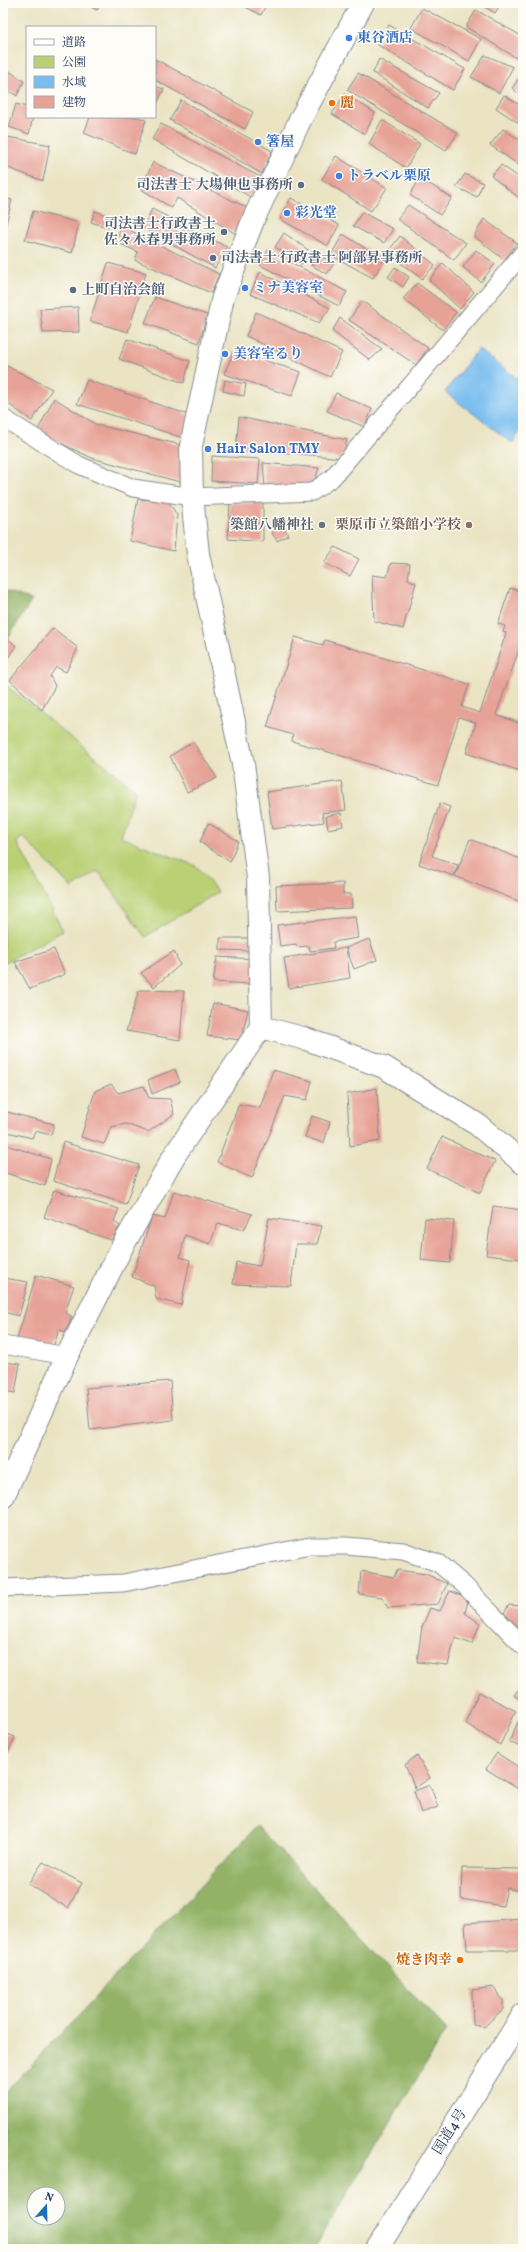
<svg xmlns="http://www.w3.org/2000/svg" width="526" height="2252" font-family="Vollkorn,'Noto Serif JP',serif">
	<rect width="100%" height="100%" fill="#fdfcf7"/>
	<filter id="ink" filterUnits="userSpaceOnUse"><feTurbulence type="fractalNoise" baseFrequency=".025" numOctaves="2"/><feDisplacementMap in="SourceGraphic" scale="8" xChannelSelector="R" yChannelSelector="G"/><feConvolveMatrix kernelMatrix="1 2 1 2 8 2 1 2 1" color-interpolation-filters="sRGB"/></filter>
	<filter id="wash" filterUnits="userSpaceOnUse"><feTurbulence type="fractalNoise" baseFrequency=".012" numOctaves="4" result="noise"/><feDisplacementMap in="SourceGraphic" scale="16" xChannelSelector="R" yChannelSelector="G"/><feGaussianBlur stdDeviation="0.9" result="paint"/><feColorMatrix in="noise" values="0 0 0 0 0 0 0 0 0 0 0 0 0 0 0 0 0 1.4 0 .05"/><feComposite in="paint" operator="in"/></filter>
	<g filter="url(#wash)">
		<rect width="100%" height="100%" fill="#eae4c3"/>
		<polygon fill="#bad074" stroke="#6a8069" points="3,683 136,790 121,837 196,866 218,892 145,937 98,871 72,888 23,837 17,842 63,931 3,963"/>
		<g fill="#93b266" stroke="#577062" fill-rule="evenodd">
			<polygon points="3,590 32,600 3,646"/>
			<path d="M257,1826L446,2030L314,2249H3V2095ZM34,2194H58V2218H34Z"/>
		</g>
		<polygon fill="#79bef0" stroke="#4a76a7" points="478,349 523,383 523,428 512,443 445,392"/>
		<g id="blocks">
			<g fill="#e7a296">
				<polygon points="84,3 101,3 97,10"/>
				<polygon points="238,3 267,3 261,15"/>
				<polygon points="478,3 501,3 495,13"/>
				<polygon points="422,8 481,39 469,61 411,28"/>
				<polygon points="476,10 523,37 523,62 466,27"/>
				<polygon points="389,25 465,69 453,90 378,45"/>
				<polygon points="485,55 513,67 499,93 471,77"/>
				<polygon points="155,59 253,112 245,129 155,80"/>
				<polygon points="379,59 439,93 428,108 373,73"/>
				<polygon points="3,67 24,81 17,96 3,87"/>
				<polygon points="358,73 458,133 446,150 347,90"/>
				<polygon points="523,73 523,97 512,88"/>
				<polygon points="155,86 164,89 155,109"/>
				<polygon points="345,94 375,113 365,134 332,114"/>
				<polygon points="504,95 523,107 523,120 520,124 496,108"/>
				<polygon points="181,100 272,151 262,174 170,120"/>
				<polygon points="16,104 27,107 27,117 33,117 29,134 9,127"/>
				<polygon points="90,117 138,117 146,120 135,154 84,133"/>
				<polygon points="382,120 420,144 406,168 369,144"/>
				<polygon points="161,124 262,178 252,198 152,139"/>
				<polygon points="503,129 523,142 523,168 490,145"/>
				<polygon points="8,137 50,145 43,181 3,166 3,152"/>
				<polygon points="336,156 387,188 371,211 322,179"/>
				<polygon points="153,162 248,208 236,234 177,198 172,208 141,189"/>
				<polygon points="501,165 523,180 523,201 491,176"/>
				<polygon points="465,174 483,183 477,197 456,187"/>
				<polygon points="420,178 452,198 440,215 410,195"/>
				<polygon points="291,198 339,225 328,246 280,219"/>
				<polygon points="3,199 12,200 5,228 3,227"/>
				<polygon points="408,205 466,243 454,260 397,219"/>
				<polygon points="152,209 227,247 215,268 143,228"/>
				<polygon points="33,211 79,223 72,253 25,240"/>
				<polygon points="95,211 111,217 108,228 91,222"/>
				<polygon points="362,212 393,229 384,243 353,226"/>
				<polygon points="484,219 517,243 504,260 474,236"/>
				<polygon points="121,226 219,274 211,293 135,260 138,252 116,242"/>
				<polygon points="284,233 311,252 302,264 275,247"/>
				<polygon points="343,234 384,260 373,278 331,255"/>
				<polygon points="400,236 435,265 422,279 387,253"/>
				<polygon points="268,250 347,292 339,306 260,265"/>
				<polygon points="476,250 495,264 481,282 463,267"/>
				<polygon points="317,255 335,262 327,274 311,265"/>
				<polygon points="108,263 146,273 128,332 90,321"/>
				<polygon points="443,263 474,292 460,309 429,280"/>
				<polygon points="395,267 409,277 403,287 388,277"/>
				<polygon points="260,272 330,308 319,323 250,294"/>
				<polygon points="417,283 456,312 443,330 403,299"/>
				<polygon points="155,297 207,315 199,343 145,323"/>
				<polygon points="362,301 428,348 416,365 349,320"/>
				<polygon points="78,307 79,332 43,333 40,309"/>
				<polygon points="256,312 342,352 330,377 246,336"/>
				<polygon points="340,318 382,349 370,360 332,331"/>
				<polygon points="127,339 190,361 184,383 119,359"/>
				<polygon points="234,351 301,372 292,396 224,374"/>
				<polygon points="3,364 52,389 32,421 3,400"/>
				<polygon points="87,380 189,415 184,438 77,404"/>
				<polygon points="225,380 246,384 244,396 223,391"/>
				<polygon points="336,393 372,409 365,427 327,411"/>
				<polygon points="54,398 97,425 186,446 180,482 92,458 37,432"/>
				<polygon points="239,417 347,440 342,458 236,448"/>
				<polygon points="212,456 260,459 258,484 211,481"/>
				<polygon points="263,463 319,468 313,485 265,488"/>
				<polygon points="138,499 168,501 177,515 174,551 130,541"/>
				<polygon points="230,503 263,503 263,542 228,539"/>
				<polygon points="283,525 288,535 277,541 272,533"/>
				<polygon points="335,547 359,559 350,576 324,563"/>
				<polygon points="391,563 410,564 408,579 416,583 403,629 374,621 372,575 387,577"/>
				<polygon points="510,588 523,592 523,638 496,715 523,724 523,772 466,753 476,723 459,717 438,785 292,741 293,735 267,727 295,637 323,645 325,640 469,684 462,707 480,713 506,633 503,632 505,626 498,624"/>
				<polygon points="53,628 78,648 66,672 56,667 50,676 55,686 42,710 10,680"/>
				<polygon points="3,634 16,646 3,665"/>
				<polygon points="193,742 217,778 187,792 170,756"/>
				<polygon points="342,781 346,810 322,813 324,822 272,829 267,792"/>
				<polygon points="440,803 450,807 432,856 458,865 454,876 419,864"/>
				<polygon points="341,813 343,826 328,829 326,816"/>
				<polygon points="208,823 238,841 230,862 200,842"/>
				<polygon points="470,839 523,860 523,903 455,876"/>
				<polygon points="343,883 343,894 351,894 352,908 277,911 276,886"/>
				<polygon points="355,916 358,938 333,942 334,948 310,951 309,946 297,947 296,944 280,946 277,925"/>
				<polygon points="220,938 252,938 253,951 220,950"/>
				<polygon points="369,939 377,960 354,969 346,948"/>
				<polygon points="346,948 350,978 289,988 284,958"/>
				<polygon points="54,949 65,974 30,989 15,962"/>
				<polygon points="174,951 180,965 154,987 141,973"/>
				<polygon points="217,957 258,959 252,984 213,982"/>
				<polygon points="139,990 184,991 180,1040 126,1031"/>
				<polygon points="213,1003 248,1010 241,1040 207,1036"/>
				<polygon points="175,1069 180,1082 152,1094 148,1080"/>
				<polygon points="273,1070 312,1081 307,1100 285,1096 252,1178 217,1162 239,1104 260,1108"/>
				<polygon points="111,1084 118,1093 144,1086 149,1098 170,1099 174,1114 148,1132 126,1124 111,1127 104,1144 81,1137 95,1091"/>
				<polygon points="377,1088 380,1141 350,1146 347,1094"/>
				<polygon points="3,1111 54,1124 51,1135 35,1131 32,1138 3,1131"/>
				<polygon points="312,1116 330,1122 324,1143 305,1137"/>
				<polygon points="442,1137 495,1161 480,1193 427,1169"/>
				<polygon points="63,1142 139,1165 126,1204 53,1181"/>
				<polygon points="3,1144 51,1159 45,1186 3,1172"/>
				<polygon points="54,1190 119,1209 114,1221 120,1226 111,1240 44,1217"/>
				<polygon points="174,1191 252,1214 244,1230 218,1223 210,1244 185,1235 180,1257 190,1260 181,1305 156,1299 154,1286 132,1277 152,1216 165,1219"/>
				<polygon points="493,1206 523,1210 520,1259 486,1255"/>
				<polygon points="269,1218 322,1226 317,1244 296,1244 291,1286 233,1284 236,1262 260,1266"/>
				<polygon points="425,1218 454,1221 450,1263 421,1260"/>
				<polygon points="36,1275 74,1286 65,1312 72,1317 66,1332 59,1330 53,1347 17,1339"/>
				<polygon points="3,1278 28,1282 19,1316 3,1312"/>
				<polygon points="3,1362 20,1364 15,1393 3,1391"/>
				<polygon points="170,1381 173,1420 90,1430 86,1388"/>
				<polygon points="397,1570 426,1574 447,1584 438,1604 388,1608 382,1597 359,1594 361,1571 394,1577"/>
				<polygon points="450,1591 469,1598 465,1613 480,1623 472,1644 455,1638 448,1665 417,1662 422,1627 430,1608 440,1611"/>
				<polygon points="509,1605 523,1606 523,1631 504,1613"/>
				<polygon points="523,1684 523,1702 514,1695"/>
				<polygon points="479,1692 516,1711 500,1745 465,1723"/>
				<polygon points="519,1720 523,1722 523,1748 509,1742"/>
				<polygon points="3,1732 15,1737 5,1760 3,1759"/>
				<polygon points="497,1753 523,1770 523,1792 486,1769"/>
				<polygon points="417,1755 430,1778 415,1788 405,1765"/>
				<polygon points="430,1785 438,1807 421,1813 414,1791"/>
				<polygon points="43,1862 82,1883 68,1908 28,1884"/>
				<polygon points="462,1868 523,1869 523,1892 507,1888 503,1906 461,1899"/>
				<polygon points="523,1919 522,1950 467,1950 465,1923"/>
				<polygon points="493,1987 503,2000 503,2009 484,2027 473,2025 472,1990"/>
			</g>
		</g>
	</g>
	<g filter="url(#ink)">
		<use href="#blocks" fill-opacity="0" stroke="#828a90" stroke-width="1"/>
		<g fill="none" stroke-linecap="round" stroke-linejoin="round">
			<defs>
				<g id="street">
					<polyline points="3,418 79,465 133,488 192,497 312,492 332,478 523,253"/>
					<polyline points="3,1345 67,1356"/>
					<polyline points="3,1588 123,1583 310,1546 346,1546 403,1551 438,1563 464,1585 523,1646"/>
				</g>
				<g id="secondary">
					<polyline points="363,3 301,118 254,218 223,297 191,446 192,497 198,554 243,764 258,878 261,1027 306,1039 384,1067 478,1125 523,1163"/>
					<polyline points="3,1497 67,1356 122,1247 174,1156 261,1027"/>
				</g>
				<polyline id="highway" points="377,2249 523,2015"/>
			</defs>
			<use href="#street" stroke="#828a90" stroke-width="19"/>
			<use href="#secondary" stroke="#828a90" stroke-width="24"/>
			<use href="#highway" stroke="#828a90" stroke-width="24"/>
			<use href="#street" stroke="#fff" stroke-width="17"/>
			<use href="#secondary" stroke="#fff" stroke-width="22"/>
			<use href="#highway" stroke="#fff" stroke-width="22"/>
		</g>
	</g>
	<g fill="#3f7fe0" stroke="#fdfcf7" stroke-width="1.5">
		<circle cx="349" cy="38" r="4"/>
		<circle cx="258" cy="142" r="4"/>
		<circle cx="339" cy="176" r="4"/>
		<circle cx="287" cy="213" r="4"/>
		<circle cx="245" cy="288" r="4"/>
		<circle cx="225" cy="354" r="4"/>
		<circle cx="208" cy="449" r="4"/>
	</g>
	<g fill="#e8710a" stroke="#fdfcf7" stroke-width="1.5">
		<circle cx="332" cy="103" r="4"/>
		<circle cx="460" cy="1960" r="4"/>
	</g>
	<g fill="#5c6f8a" stroke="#fdfcf7" stroke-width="1.5">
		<circle cx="301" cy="185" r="4"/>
		<circle cx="224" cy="232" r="4"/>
		<circle cx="213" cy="258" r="4"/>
		<circle cx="73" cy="290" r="4"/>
	</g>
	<circle fill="#6b7280" stroke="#fdfcf7" stroke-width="1.5" cx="322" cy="525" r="4"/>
	<circle fill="#8d6e63" stroke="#fdfcf7" stroke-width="1.5" cx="469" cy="525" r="4"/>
	<g text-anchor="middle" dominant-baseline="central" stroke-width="3" stroke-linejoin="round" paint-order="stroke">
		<g font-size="14" font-weight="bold" fill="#366cbe" stroke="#fdfcf7" text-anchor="start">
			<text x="357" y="38">東谷酒店</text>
			<text x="266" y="142">箸屋</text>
			<text x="347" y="176">トラベル栗原</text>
			<text x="295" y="213">彩光堂</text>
			<text x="253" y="288">ミナ美容室</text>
			<text x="233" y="354">美容室るり</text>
			<text x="216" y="449">Hair Salon TMY</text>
		</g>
		<g font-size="14" font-weight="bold" fill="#c56008" stroke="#fdfcf7" text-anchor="start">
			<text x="340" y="103">麗</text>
			<text x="452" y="1960" text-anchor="end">焼き肉幸</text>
		</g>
		<g font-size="14" font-weight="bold" fill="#4e5e75" stroke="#fdfcf7" text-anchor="end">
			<text x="293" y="185">司法書士 大場伸也事務所</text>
			<text x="216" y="224">司法書士行政書士<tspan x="216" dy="16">佐々木春男事務所</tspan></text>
			<text x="221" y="258" text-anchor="start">司法書士 行政書士 阿部昇事務所</text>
			<text x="81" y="290" text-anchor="start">上町自治会館</text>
		</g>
		<g font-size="14" font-weight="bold" fill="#5b616d" stroke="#fdfcf7" text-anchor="end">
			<text x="314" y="525">築館八幡神社</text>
		</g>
		<g font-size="14" font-weight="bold" fill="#785e54" stroke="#fdfcf7" text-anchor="end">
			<text x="461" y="525">栗原市立築館小学校</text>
		</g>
		<g font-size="14" fill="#1b2f5e" stroke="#fdfcf7">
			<text transform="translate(450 2132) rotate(-58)">国道4号</text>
		</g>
	</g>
	<rect width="526" height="2252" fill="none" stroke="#fdfcf7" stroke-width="16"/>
	<rect x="26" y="26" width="130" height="92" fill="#fdfcf7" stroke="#a3aaba"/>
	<rect x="34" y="39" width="20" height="6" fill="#ffffff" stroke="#a3aaba"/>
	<text x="62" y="46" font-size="12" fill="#1b2f5e">道路</text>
	<rect x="34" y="56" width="20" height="12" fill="#bad074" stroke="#a3aaba"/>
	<text x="62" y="66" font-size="12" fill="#1b2f5e">公園</text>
	<rect x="34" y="76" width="20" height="12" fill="#79bef0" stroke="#a3aaba"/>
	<text x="62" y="86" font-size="12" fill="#1b2f5e">水域</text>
	<rect x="34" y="96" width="20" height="12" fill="#e7a296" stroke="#a3aaba"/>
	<text x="62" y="106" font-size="12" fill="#1b2f5e">建物</text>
	<g transform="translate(46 2206) rotate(20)"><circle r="19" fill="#fdfcf7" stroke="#a3aaba"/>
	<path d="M0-3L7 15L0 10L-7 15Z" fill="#1f6fb2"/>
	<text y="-6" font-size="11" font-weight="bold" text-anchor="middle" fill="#1b2f5e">N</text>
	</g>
</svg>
